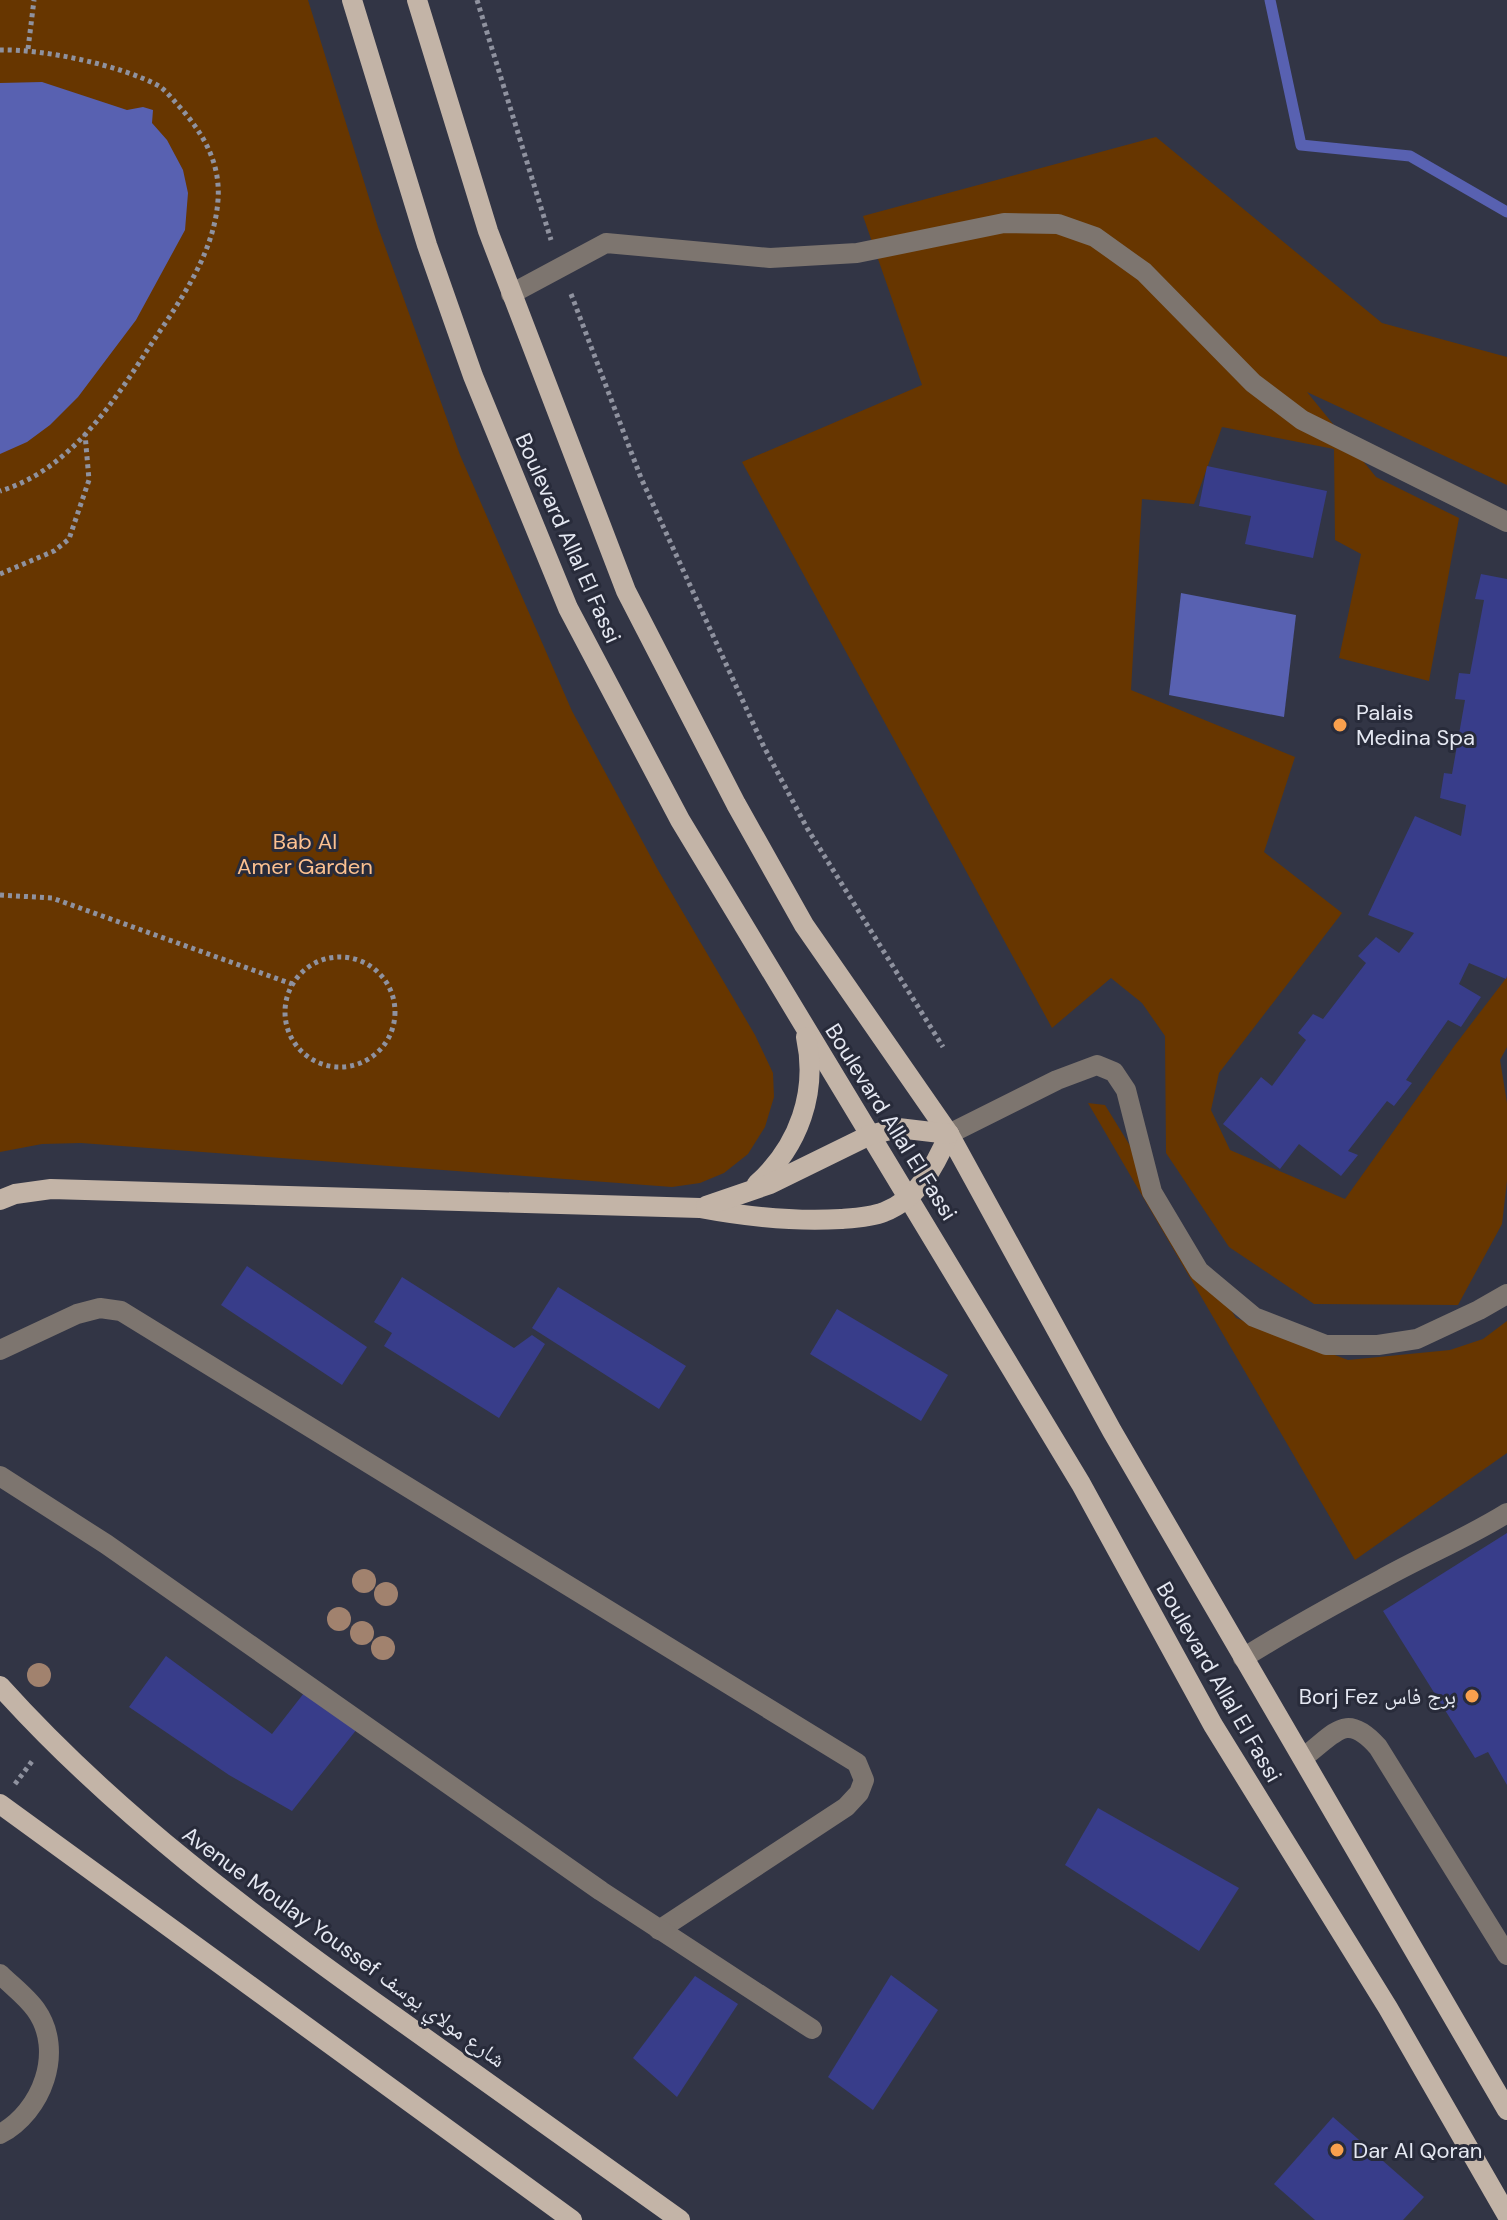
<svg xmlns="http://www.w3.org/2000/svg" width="1507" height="2220" font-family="'DM Sans','Noto Naskh Arabic',sans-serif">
	<rect width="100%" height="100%" fill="#323545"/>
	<g fill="#673600">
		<polygon points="0,0 308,0 378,227 460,455 572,711 658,870 755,1035 773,1073 774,1097 765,1127 748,1154 724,1173 700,1183 672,1187 81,1143 42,1144 0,1152"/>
		<polygon points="1156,137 1382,323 1507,357 1507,485 1307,392 1376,477 1459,518 1429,681 1339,658 1361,554 1335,540 1334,449 1222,427 1194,504 1142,499 1131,690 1295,757 1264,852 1342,913 1219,1073 1211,1110 1230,1150 1345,1199 1455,1045 1507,977 1507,1047 1500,1060 1507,1103 1507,1181 1502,1224 1458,1305 1314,1304 1229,1247 1166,1153 1165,1036 1142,1003 1111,978 1052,1028 742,462 922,385 863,216"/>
		<polygon points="1088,1103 1105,1105 1236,1318 1348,1360 1450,1350 1483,1339 1507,1321 1507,1453 1355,1560"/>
	</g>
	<g fill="#5861b1">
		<polygon points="42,82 127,110 143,107 153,110 152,123 167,140 183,170 188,193 185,230 136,320 78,397 50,425 27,442 0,454 0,83"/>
		<polygon points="1181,593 1296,615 1284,717 1169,695"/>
	</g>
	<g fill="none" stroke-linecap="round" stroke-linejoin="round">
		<polyline stroke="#5861b1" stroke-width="11" points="1270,0 1301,145 1410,156 1507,212"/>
	</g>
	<g fill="#383d8a">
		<polygon points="1207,466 1327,491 1313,558 1245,544 1251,516 1199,506"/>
		<polygon points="1481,574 1507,579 1507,976 1506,979 1469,963 1459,984 1481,997 1461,1027 1448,1020 1406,1080 1412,1083 1394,1106 1387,1101 1348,1151 1358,1155 1341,1176 1299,1144 1280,1169 1223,1124 1261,1077 1272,1086 1306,1040 1298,1033 1313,1014 1323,1019 1366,963 1358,956 1376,937 1399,953 1414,933 1368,915 1415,816 1461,836 1466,805 1440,798 1444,773 1452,774 1465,700 1455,699 1459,673 1470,674 1484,600 1475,599"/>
		<polygon points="247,1266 367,1347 342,1385 221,1305"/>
		<polygon points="402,1277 514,1348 532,1335 545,1344 499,1418 384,1346 392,1333 374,1322"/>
		<polygon points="558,1287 686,1366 659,1409 532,1328"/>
		<polygon points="837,1309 948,1375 921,1421 810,1354"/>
		<polygon points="1507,1533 1507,1785 1488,1752 1475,1758 1383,1611"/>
		<polygon points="166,1656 272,1734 304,1693 357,1729 292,1811 229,1775 129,1707"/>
		<polygon points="1098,1808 1239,1888 1199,1951 1065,1865"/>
		<polygon points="891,1975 938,2010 873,2110 828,2077"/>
		<polygon points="695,1976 738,2004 677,2097 633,2058"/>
		<polygon points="1333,2117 1424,2197 1403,2220 1315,2220 1274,2184"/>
	</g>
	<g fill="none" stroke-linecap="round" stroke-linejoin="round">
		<g stroke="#8f929f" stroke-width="5" stroke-dasharray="4 4" stroke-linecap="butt">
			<polyline points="477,0 551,240"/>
			<polyline points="28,49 34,0"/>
			<path d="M0,50C44,49 120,65 159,86C165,90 171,97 176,103C201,130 221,161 218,200C214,257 176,306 146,352C110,408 67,471 0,491"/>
			<polyline points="571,294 641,478 763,745 807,828 943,1047"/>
			<polyline points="0,574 54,551 69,539 89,480 85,434"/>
			<polyline points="0,895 52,898 292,984"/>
			<circle cx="340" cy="1012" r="55"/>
			<polyline points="15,1784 33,1760"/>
		</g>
		<g stroke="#7d756f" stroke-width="20">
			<polyline points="511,294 606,243 770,258 857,253 1004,223 1058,224 1095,237 1144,272 1253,383 1302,420 1507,522"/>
			<polyline points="949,1134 1057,1080 1097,1065 1114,1072 1126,1090 1152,1192 1199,1271 1254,1317 1326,1345 1378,1345 1417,1339 1479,1310 1507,1294"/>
			<polyline points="0,1350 77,1314 100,1308 121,1311 857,1763 864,1780 859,1793 846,1807 659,1930"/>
			<polyline points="0,1476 106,1544 601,1891 812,2029"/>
			<path d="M1243,1658C1288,1630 1335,1604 1382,1579C1423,1556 1467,1538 1507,1513"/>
			<path d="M1304,1757C1336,1733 1346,1711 1378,1747L1507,1955"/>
			<path d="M0,1974C11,1985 27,1997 36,2010C65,2051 42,2112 0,2134"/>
		</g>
		<g stroke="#c3b4a7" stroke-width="20">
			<polyline points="352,0 427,245 473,376 568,608 680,820 1081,1484 1213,1725 1388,2008 1507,2215"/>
			<polyline points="417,0 488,231 626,591 736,804 804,925 949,1134 1112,1431 1507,2110"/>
			<path d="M757,1184C799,1146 818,1092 806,1037"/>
			<path d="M0,1200L15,1194L51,1189L700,1208C748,1217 793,1222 841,1219C854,1218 872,1217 884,1212C918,1199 935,1166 949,1134"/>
			<polyline points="706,1206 770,1184 870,1135 898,1128 949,1134"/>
			<path d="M0,1686C116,1815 253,1916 394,2016C489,2084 585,2152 680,2220"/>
			<polyline points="0,1804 572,2220"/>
		</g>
	</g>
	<g fill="#a1826e">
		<circle cx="364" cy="1581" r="12"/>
		<circle cx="386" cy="1594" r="12"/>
		<circle cx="339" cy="1619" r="12"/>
		<circle cx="362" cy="1633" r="12"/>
		<circle cx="383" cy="1648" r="12"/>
		<circle cx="39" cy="1675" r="12"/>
	</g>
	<g fill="#f9a04d" stroke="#282b3a" stroke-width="3">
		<circle cx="1340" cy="725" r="8"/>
		<circle cx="1472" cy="1696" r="8"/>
		<circle cx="1337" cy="2150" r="8"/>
	</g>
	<g text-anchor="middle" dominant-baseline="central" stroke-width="6" stroke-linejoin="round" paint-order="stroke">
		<g font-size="22" fill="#e5e8f2" stroke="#282b3a">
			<text transform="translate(568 538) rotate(66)">Boulevard Allal El Fassi</text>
			<text transform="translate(891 1122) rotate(58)">Boulevard Allal El Fassi</text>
			<text transform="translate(1219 1682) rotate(60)">Boulevard Allal El Fassi</text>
			<text transform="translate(344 1947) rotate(36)">Avenue Moulay Youssef شارع مولاي يوسف</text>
		</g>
		<g font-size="22" fill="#e5e8f2" stroke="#282b3a" text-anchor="start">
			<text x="1356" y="712">Palais<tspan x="1356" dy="25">Medina Spa</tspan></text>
			<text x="1456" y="1696" text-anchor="end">Borj Fez برج فاس</text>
			<text x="1353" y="2150">Dar Al Qoran</text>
		</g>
		<g font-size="22" fill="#fcc190" stroke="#282b3a">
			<text x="305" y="841">Bab Al<tspan x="305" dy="25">Amer Garden</tspan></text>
		</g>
	</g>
</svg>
